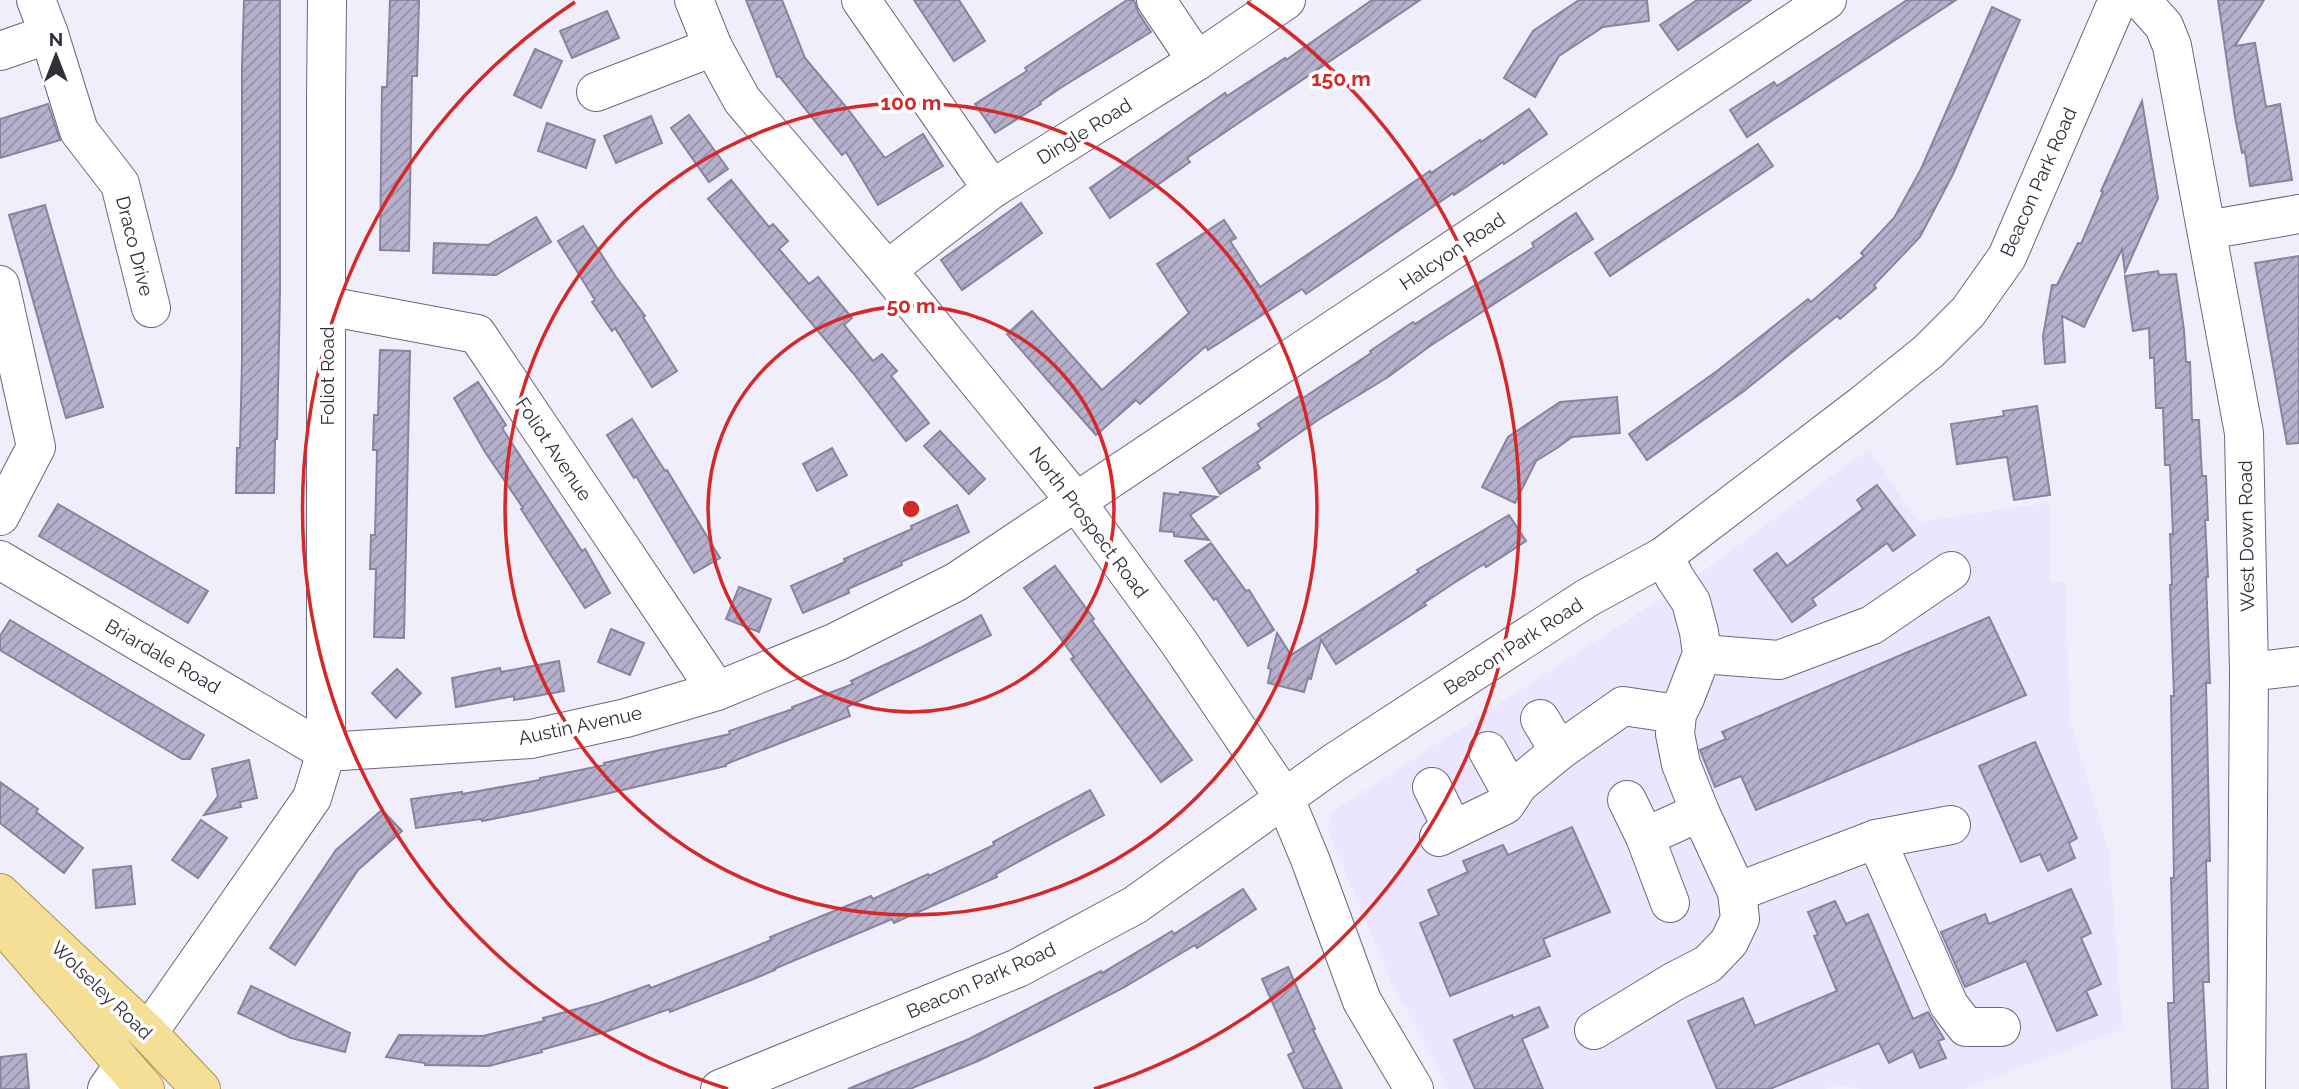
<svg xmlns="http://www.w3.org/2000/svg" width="2299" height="1089" font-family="Raleway,sans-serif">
	<defs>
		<pattern id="building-hatch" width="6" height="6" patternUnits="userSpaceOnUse" patternTransform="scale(1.75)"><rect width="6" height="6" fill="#b5b0cc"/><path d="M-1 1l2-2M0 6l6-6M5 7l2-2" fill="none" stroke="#9490a7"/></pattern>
	</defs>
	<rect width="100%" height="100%" fill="#f1eefb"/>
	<polygon fill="#ebe6fd" points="1869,449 1918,522 2050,502 2050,583 2065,581 2070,720 2109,851 2123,1029 1964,1089 1861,1089 1836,1084 1826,1089 1448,1089 1390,979 1335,848 1328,829 1332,812 1699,574"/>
	<g fill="url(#building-hatch)" stroke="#88839e" stroke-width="2">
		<polygon points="244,0 280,0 280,290 277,439 275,439 274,493 236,493 237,448 240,448 242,360 242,66"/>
		<polygon points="390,0 419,0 417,76 412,76 409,251 380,250 382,87 387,87"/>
		<polygon points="746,0 782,0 805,58 847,108 885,158 923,134 943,166 878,205 846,152 842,155 779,76 777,77"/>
		<polygon points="914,0 959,0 985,41 954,61"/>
		<polygon points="1127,0 1134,0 1138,12 1151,32 1062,87 1040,102 1041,104 995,133 975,104 1027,71 1025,68"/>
		<polygon points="1372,0 1420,0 1187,158 1190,162 1110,218 1090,188 1225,93 1227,96 1285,58 1286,60"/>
		<polygon points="1579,0 1647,0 1649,21 1603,27 1559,56 1535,97 1504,78 1533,31"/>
		<polygon points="1697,0 1751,0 1678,50 1660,25"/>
		<polygon points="1907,0 1956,0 1747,137 1730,110 1774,82 1777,86"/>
		<polygon points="2218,0 2264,0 2235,46 2255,43 2266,107 2280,104 2292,180 2250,186 2245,152 2242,153 2235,117"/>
		<polygon points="1992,7 2020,20 1953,174 1920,237 1874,285 1876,288 1840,319 1837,316 1744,391 1647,460 1629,434 1717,371 1808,299 1811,302 1864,256 1861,253 1894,218 1921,169"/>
		<polygon points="607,11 619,38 572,58 560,31"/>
		<polygon points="535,49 562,61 541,108 514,95"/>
		<polygon points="2142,101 2158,198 2125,272 2122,249 2084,327 2062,316 2065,362 2045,364 2043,336 2052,285 2057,285 2078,243 2081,244 2103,192 2101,191"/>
		<polygon points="48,104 60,140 0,158 0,119"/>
		<polygon points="1529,109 1547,134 1504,164 1503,162 1454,195 1453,193 1306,294 1302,289 1208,350 1206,346 1140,404 1136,400 1096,435 1007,334 1032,311 1102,390 1189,313 1157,264 1224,220 1236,238 1230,241 1260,287 1430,171 1431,173 1480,140 1481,142"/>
		<polygon points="689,115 728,169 709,182 671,128"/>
		<polygon points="651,116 662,143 616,163 604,136"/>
		<polygon points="547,123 595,140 586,168 538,151"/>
		<polygon points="1758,144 1773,166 1610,276 1595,253"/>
		<polygon points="731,180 769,227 773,224 788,241 779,249 809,284 818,277 852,318 844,325 873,361 882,354 897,371 891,376 929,423 906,441 853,373 708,199"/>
		<polygon points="1021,203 1042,233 962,290 941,260"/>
		<polygon points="45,205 103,407 66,418 9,215"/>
		<polygon points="1576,213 1593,239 1430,346 1388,377 1318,420 1257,463 1260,468 1220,494 1203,468 1261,429 1258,424 1301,395 1303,398 1371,353 1370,351 1413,322 1415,324 1534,247 1532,243"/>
		<polygon points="536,217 551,242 496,275 433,273 434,243 488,245"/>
		<polygon points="583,226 616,277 645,316 643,317 677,371 652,387 615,328 612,331 592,302 595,300 558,241"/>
		<polygon points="2299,256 2299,443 2287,444 2255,263"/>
		<polygon points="2158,271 2159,275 2176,274 2184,330 2186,362 2190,362 2192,420 2199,420 2202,476 2206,476 2208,520 2205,520 2208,577 2206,577 2210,683 2206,683 2210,861 2206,861 2209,982 2203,982 2208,1089 2172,1089 2170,1047 2168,1003 2174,1003 2171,878 2174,878 2171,696 2174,696 2170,585 2172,585 2170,534 2173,534 2170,465 2165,465 2163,408 2156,408 2154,358 2150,358 2149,328 2133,331 2125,276"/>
		<polygon points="380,350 410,351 404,638 374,637 376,569 370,569 371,535 375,535 376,493 377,450 373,450 374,415 378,415"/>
		<polygon points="478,382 506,425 502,428 582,551 585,549 610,593 585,608 521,509 523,508 485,452 454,398"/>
		<polygon points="1617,397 1620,433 1572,437 1557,448 1536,461 1515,503 1482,487 1508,437 1560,402"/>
		<polygon points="2037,406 2050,495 2014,500 2007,457 1957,464 1951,424 2004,416 2003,411"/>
		<polygon points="632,419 665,471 667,470 720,558 694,573 636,476 634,478 607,435"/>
		<polygon points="940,431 985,479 969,494 924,446"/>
		<polygon points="832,448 847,475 817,491 803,464"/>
		<polygon points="1877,485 1915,535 1893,551 1887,543 1812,599 1816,605 1792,622 1754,570 1777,553 1787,566 1863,509 1857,500"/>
		<polygon points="1180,492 1217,497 1190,515 1209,540 1174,536 1174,532 1160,531 1164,493 1179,495"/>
		<polygon points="58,504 208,591 188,623 39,536"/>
		<polygon points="957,505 969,532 901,562 902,565 848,589 849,593 803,613 791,586 845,562 844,559 912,529 911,526"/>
		<polygon points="1509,515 1526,541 1486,567 1484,564 1454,583 1424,603 1426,605 1336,664 1321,640 1311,679 1308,678 1304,692 1268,683 1271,669 1268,668 1277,633 1291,655 1419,572 1417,570"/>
		<polygon points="1211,543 1246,591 1249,590 1274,630 1248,646 1216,598 1214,600 1185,561"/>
		<polygon points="1055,566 1094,619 1092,621 1192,760 1161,782 1071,659 1074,657 1024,588"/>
		<polygon points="739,587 771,599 759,632 726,619"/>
		<polygon points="981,615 991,635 847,707 850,716 726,764 726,766 532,811 482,821 481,819 416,828 411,799 462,792 462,794 540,780 540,778 605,765 604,763 730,734 729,731 793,709 792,707 853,684 851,681 922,647"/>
		<polygon points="1989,617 2026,695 1756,810 1741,776 1715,787 1700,750 1726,739 1722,732"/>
		<polygon points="10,620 204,735 190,759 182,759 0,650 0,636"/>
		<polygon points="611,629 644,643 630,675 598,662"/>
		<polygon points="559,661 564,691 514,700 514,696 456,707 452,678 500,668 501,672"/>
		<polygon points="397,669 421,693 396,718 372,693"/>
		<polygon points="2035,742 2077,838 2069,843 2075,858 2048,871 2040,854 2021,862 1979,766"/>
		<polygon points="249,760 257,798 240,802 241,807 204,815 218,796 212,769"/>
		<polygon points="0,782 38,809 36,812 83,848 64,873 0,823"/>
		<polygon points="1090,790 1104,815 996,874 997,877 894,923 892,919 774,969 775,970 751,980 670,1012 669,1009 605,1032 541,1050 542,1052 489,1066 425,1065 425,1063 386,1057 399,1035 483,1036 544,1021 543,1018 599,1003 649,985 651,988 740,953 771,940 770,937 871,896 873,899 928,874 929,876 994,845 993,842"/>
		<polygon points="382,810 402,831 358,870 295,965 270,948 336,850"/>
		<polygon points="201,820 227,838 198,878 172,860"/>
		<polygon points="1572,827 1610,912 1543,939 1550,956 1450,996 1420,923 1439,915 1428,890 1468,872 1463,861 1503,845 1508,855"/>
		<polygon points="131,866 135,904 96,908 93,870"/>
		<polygon points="1243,889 1256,909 1197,948 1195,945 1123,988 1049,1026 978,1061 910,1089 848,1089 969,1039 1101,971 1102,973 1172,931 1174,934"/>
		<polygon points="2071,889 2091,933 2081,938 2101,984 2086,991 2097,1015 2057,1031 2026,961 1965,987 1941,932 1985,914 1989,924"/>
		<polygon points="1835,901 1846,924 1868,914 1913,1019 1928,1012 1944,1039 1938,1041 1946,1058 1920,1068 1913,1051 1889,1063 1879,1043 1770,1089 1717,1089 1688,1021 1743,998 1755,1026 1837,991 1814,936 1818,935 1808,912"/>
		<polygon points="1288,967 1315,1029 1313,1030 1342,1089 1304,1089 1288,1055 1294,1052 1262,979"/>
		<polygon points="251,986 350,1033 345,1052 291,1038 238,1013"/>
		<polygon points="1539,1007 1548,1027 1522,1039 1543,1089 1475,1089 1454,1040 1512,1015 1513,1018"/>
		<polygon points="26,1054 29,1089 1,1089 0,1057"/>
	</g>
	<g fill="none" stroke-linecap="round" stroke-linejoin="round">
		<defs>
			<g id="minor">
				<polyline points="694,0 713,47 742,100 887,270 1077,503 1178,641 1285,799 1310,859 1362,1001 1414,1089"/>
				<polyline points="861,0 992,189"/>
				<polyline points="1156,0 1197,61"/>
				<polyline points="2141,0 2164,26 2172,46 2244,433 2249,672 2246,1089"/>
				<polyline points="49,34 79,131 120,184 151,308"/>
				<polyline points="0,51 49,34 36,0"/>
				<polyline points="596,92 713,47"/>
				<polyline points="2207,230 2299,214"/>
				<polyline points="887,270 992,189 1197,61 1286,0"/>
				<polyline points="0,285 36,447 0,516"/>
				<polyline points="327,306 477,334 717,691"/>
				<polyline points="0,560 326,752"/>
				<polyline points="1702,654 1779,660 1872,625 1951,571"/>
				<polyline points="2249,672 2299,666"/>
				<polyline points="1540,719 1559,751"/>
				<polyline points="1488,751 1512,794"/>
				<polyline points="326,752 531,739 626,718 717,691 836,642 956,582 1827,0"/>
				<polyline points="1432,787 1453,830"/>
				<polyline points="1627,800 1645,837 1700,812"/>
				<polyline points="1439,837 1505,805 1519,784 1559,751 1623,706 1677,714"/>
				<polyline points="1645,837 1670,903"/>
				<polyline points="1876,839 1949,1005 1966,1027 2001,1027"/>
				<polyline points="1737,892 1876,839 1951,825"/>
				<polyline points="1594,1030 1673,982 1708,964 1729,942 1740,919 1737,892 1700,812 1681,764 1675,734 1677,714 1685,698 1702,654 1699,632 1691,602 1675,578 1664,556"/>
				<polyline points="148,1033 312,798 326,752 326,99 327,0"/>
				<polyline points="107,1089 123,1066"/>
				<polyline points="720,1089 1018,968 1135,905 1335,762 1587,598 1664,556 1862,405 1929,351 1968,312 2007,257 2118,0"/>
			</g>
			<g id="major">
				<polyline points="0,893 148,1033 201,1089"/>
				<polyline points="2,924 145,1089"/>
			</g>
		</defs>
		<use href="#minor" stroke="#6c6780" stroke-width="40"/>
		<use href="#major" stroke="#ac934a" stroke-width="40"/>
		<use href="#minor" stroke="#fff" stroke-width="38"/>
		<use href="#major" stroke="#f5df97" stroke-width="38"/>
	</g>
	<g fill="none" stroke="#d62828" stroke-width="3.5">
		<circle cx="911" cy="509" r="203"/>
		<circle cx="911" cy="509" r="406"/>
		<path d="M728 1089A608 608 0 0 1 575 2M1247 2A608 608 0 0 1 1094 1089"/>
	</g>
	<g text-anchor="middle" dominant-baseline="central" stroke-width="7" stroke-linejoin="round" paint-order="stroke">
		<g font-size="19" fill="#312e3a" stroke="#fff">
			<text transform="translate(1084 131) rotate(-32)">Dingle Road</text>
			<text transform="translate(2038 182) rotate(-66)">Beacon Park Road</text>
			<text transform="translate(135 246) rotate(76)">Draco Drive</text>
			<text transform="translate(1452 251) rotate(-34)">Halcyon Road</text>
			<text transform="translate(327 376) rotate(-90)">Foliot Road</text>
			<text transform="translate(554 449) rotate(56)">Foliot Avenue</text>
			<text transform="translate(1089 522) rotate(53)">North Prospect Road</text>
			<text transform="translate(2246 536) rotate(-91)">West Down Road</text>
			<text transform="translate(1513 646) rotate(-33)">Beacon Park Road</text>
			<text transform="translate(163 656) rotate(30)">Briardale Road</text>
			<text transform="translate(580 725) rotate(-12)">Austin Avenue</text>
			<text transform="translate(981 980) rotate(-24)">Beacon Park Road</text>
			<text transform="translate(102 990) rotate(44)">Wolseley Road</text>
		</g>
	</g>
	<circle cx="911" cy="509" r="10" fill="#d62828" stroke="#fff" stroke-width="3.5"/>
	<g font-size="21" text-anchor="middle" font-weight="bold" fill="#d62828" stroke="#fff" stroke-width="7" stroke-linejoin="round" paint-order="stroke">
		<text x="1341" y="86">150 m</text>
		<text x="911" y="110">100 m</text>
		<text x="911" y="313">50 m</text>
	</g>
	<g transform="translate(56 56)" stroke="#ffffff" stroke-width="5" paint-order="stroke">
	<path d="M0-5L12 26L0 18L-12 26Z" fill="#312e3a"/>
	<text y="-10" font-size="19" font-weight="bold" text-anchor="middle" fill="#312e3a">N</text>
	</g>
</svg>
